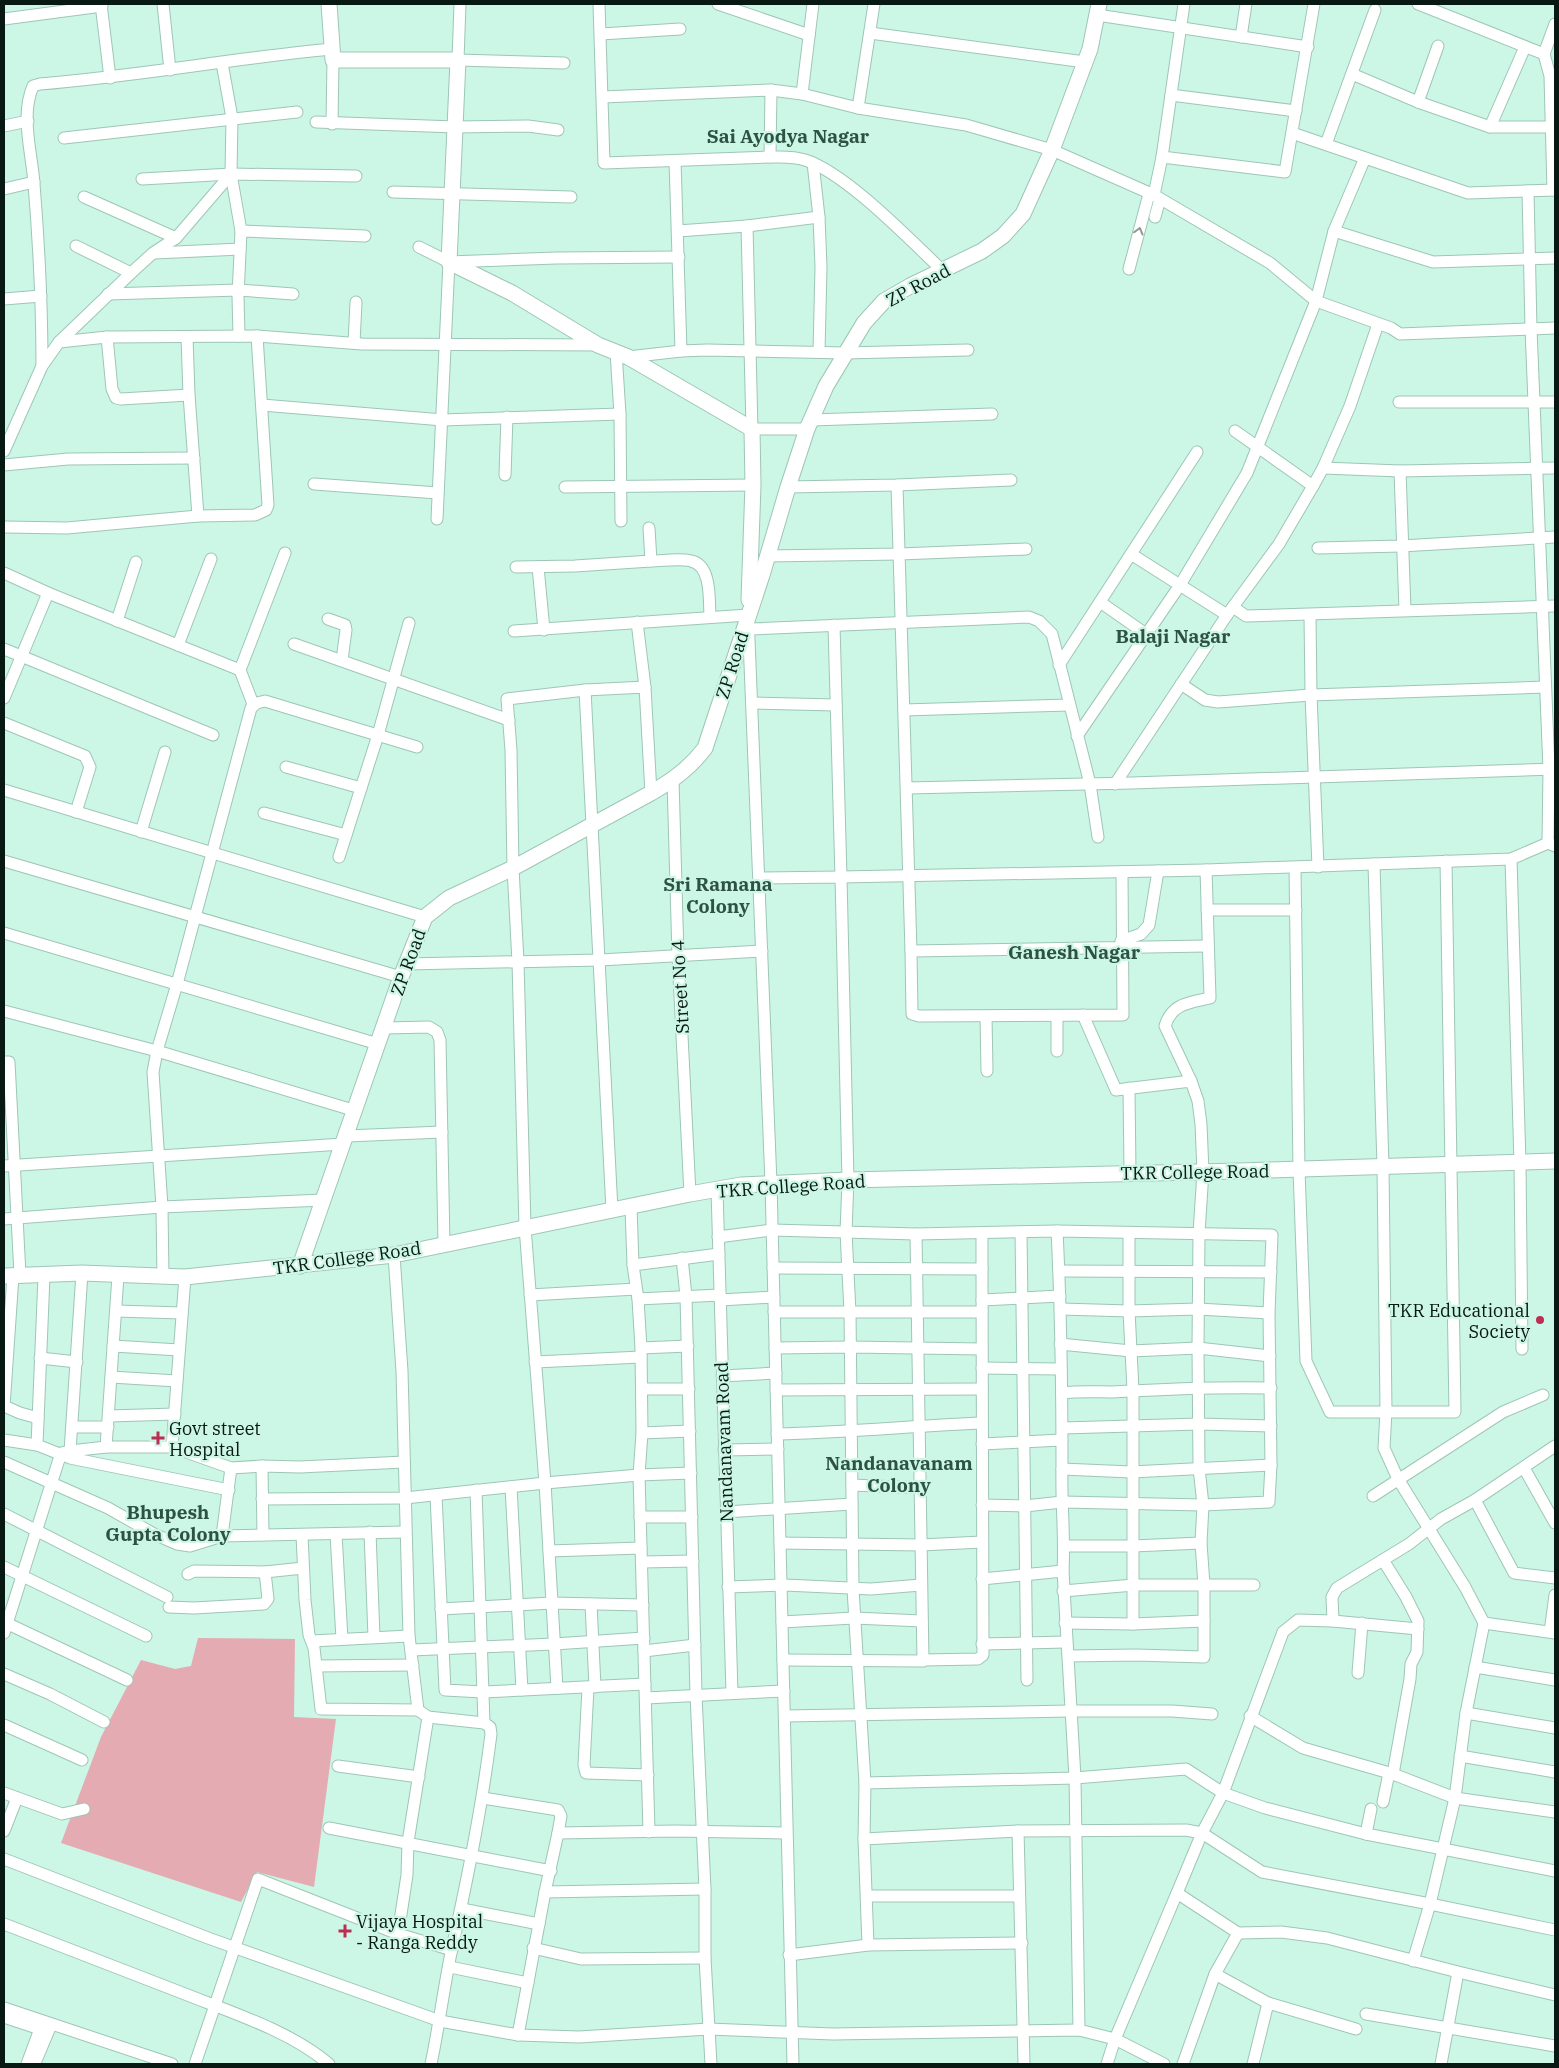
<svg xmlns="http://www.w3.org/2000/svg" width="1559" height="2068" font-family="'IBM Plex Serif',serif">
	<rect width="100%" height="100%" fill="#ccf6e5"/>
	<polygon fill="#e4abb2" points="198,1638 295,1639 294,1717 336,1719 314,1887 257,1872 241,1902 61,1843 101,1737 141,1660 175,1669 191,1666"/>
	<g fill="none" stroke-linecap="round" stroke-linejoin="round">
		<defs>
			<g id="minor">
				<polyline points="101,4 110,78"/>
				<polyline points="163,4 170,70"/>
				<polyline points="460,4 458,60 564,63"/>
				<path d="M599,4L604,163L770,157C782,157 793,156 805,160C846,173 909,239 942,270"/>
				<polyline points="718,4 809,35"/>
				<polyline points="813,4 802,94 858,108 966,125 1052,150 1154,195 1270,263 1316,301 1391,328 1400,334 1555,328"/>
				<polyline points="1418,4 1544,54"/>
				<polyline points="1097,15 1308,47"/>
				<polyline points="4,19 102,6"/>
				<polyline points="870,33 1085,62"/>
				<polyline points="601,34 680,29"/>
				<polyline points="1241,37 1246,4"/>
				<polyline points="222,63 232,118 231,174 241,231 238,296 239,336"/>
				<polyline points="1352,74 1418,102 1490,127 1551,127"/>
				<polyline points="1171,95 1296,111"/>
				<polyline points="603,97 771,90 802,94"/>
				<polyline points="1418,102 1438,46"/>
				<polyline points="858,108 874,4"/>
				<polyline points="316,122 455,127 528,126 558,130"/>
				<polyline points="332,124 333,60"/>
				<polyline points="4,126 28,121"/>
				<polyline points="1490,127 1525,47"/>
				<polyline points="1292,133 1468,193 1555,190"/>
				<polyline points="64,138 297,112"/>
				<polyline points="1326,144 1375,10"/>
				<polyline points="770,157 771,90"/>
				<polyline points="1162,157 1285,172 1314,4"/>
				<polyline points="675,161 681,351"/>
				<polyline points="813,163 819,217 821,267 819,352"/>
				<polyline points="142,179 231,174 356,176"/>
				<polyline points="4,189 34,182"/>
				<polyline points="1553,190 1550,76 1544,54 1555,24"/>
				<polyline points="1528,191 1531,329 1549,769 1548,843"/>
				<polyline points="393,192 571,197"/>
				<polyline points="1154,195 1162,157 1184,4"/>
				<polyline points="84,197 176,238"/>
				<polyline points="1155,217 1160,199"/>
				<polyline points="241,231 365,236"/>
				<polyline points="678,231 747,226"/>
				<polyline points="1334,231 1433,262 1555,258"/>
				<polyline points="76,246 131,273"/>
				<polyline points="419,247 449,262 556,258 679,257"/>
				<polyline points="155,253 240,249"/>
				<polyline points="1129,269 1149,194"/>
				<polyline points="108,294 239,290 293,294"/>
				<polyline points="4,299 41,296"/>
				<polyline points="257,336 362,344 598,345"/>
				<polyline points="107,337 112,389 116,398 121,399 189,395"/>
				<polyline points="187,337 189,395 198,516"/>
				<polyline points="354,343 356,302"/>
				<polyline points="616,352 620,414 621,521"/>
				<polyline points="628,357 681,351 707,350 845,353 968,350"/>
				<path d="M42,366C42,305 39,245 34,184C32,153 20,116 33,86L40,84C138,76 235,58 332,49"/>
				<polyline points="1399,402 1555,402"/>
				<polyline points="262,405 443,420 620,414"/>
				<polyline points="812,420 992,414"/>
				<polyline points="807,429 752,429 747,226 819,217"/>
				<polyline points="1235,431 1313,486"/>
				<polyline points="4,451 42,366 59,342 131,273 153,253 176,238 231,174"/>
				<polyline points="4,465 68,459 194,458"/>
				<polyline points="1323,468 1400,471 1555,468"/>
				<polyline points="1400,471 1405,610"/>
				<polyline points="505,475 507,417"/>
				<polyline points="314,484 438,493"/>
				<polyline points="897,485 911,951"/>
				<polyline points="565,487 753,485"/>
				<polyline points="788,487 897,485 1011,480"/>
				<polyline points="437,519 449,262"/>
				<polyline points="5,527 67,528 198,516 255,515 266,510 268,505 257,336 107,337 59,342"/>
				<polyline points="1318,548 1401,546 1555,537"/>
				<polyline points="1131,554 1227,615"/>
				<polyline points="767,556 900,554 1026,549"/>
				<path d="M651,561C663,561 679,558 691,561C712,565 709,601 710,617"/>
				<polyline points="516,567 575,566 651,561 649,528"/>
				<polyline points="538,567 544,630"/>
				<polyline points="4,573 48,593 4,698"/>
				<polyline points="48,593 240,670 285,553"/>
				<polyline points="1100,602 1146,634"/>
				<polyline points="1233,607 1246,616 1555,606"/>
				<polyline points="1310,615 1311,695 1318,867"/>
				<polyline points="328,619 345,625 346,630 342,660"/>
				<polyline points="117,621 136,562"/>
				<polyline points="637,622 645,687"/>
				<polyline points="834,625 841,877 1206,870 1511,859 1548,843 1555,846"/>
				<polyline points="750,629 1029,617 1039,621 1052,634 1090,784 1098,837"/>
				<polyline points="514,631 748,615 771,1183 793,2064"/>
				<polyline points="294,644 509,720"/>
				<polyline points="178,645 211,559"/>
				<polyline points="4,649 213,735"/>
				<polyline points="1059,665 1197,452"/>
				<polyline points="240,670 253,704"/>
				<polyline points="1181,684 1205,700 1218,702 1311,695 1545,687"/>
				<polyline points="585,690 612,1210"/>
				<polyline points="753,703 836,705"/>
				<polyline points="904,710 1069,705"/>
				<polyline points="4,723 85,756 90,767 76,812"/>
				<polyline points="1077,736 1180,585 1247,473 1316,301 1334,231 1365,158"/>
				<polyline points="286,767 361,788"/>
				<polyline points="673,780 678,956 690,1194"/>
				<polyline points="1115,784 1227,615 1279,544 1313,486 1323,468 1350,406 1378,324"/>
				<polyline points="907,788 1132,783 1555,769"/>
				<polyline points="4,790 425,917"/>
				<polyline points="264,813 346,835"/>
				<polyline points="141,832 165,752"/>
				<polyline points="339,857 378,735 409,623"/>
				<polyline points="1511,859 1520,1163 1522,1349"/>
				<polyline points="4,861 401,977"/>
				<polyline points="1295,868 1299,1170 1306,1361 1330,1412 1455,1412 1446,861"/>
				<polyline points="1122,872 1123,1015 919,1016 912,1014 911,951 1207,946"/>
				<polyline points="760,878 841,877 848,1180 846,1232 850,1312 853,1589 865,1783 864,1839 868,1945"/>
				<polyline points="1207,910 1296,910"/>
				<polyline points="4,933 378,1044"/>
				<polyline points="1121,941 1141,934 1149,925 1158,871"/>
				<polyline points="407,964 600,960 762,951"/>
				<polyline points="4,1011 157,1051 356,1111"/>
				<polyline points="986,1016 987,1071"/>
				<polyline points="1057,1016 1057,1051"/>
				<polyline points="385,1028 429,1027 437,1032 440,1040 444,1244"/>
				<polyline points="4,1062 9,1062 20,1275"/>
				<path d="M1191,1081L1165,1026C1172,1003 1189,1003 1210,998L1206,870"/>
				<polyline points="1129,1088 1130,1173"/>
				<polyline points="347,1136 442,1132"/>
				<polyline points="4,1166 343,1144"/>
				<polyline points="717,1190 732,1693"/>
				<polyline points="631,1207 633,1265 638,1299 641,1348 642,1433 639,1475 649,1832"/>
				<polyline points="4,1219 162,1207 323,1200"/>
				<path d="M1057,1231C1061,1310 1062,1389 1062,1468C1061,1503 1065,1537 1063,1571L1075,1778L1079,2030"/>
				<polyline points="1021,1232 1027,1680"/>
				<polyline points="1129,1233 1129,1311 1133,1390 1133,1624"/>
				<polyline points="718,1237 772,1230 916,1234 1057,1231 1272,1235 1269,1313 1271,1465 1269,1502 1203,1505 1062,1502 1025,1506 982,1505"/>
				<path d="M394,1255L402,1371L409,1636L418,1710L428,1717L484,1723L490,1727L491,1734C482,1807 468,1877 452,1948C444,1986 439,2026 431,2064"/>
				<polyline points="682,1258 686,1296 696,1695 705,1889 705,1958 711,2064"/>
				<polyline points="633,1265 719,1254"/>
				<polyline points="773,1268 982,1269 982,1234"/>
				<polyline points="1059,1271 1271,1272"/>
				<polyline points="163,1277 162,1207 153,1072 157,1051 177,984 251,708 257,703 265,701 417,747"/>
				<polyline points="530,1295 636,1289"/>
				<polyline points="638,1299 720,1295"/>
				<polyline points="720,1300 774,1297"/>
				<polyline points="982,1300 1060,1296"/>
				<polyline points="1061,1309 1129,1311 1198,1309 1269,1313"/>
				<polyline points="116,1311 182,1313"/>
				<polyline points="774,1312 982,1312"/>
				<polyline points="1060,1344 1131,1351 1198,1348 1270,1356"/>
				<polyline points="113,1346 179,1350"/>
				<polyline points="641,1348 688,1346"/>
				<polyline points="775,1348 850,1347 982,1349"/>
				<polyline points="40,1358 77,1362"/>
				<polyline points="535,1362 641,1357"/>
				<polyline points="982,1368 1061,1369"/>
				<polyline points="722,1376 776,1373"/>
				<polyline points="111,1377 177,1381"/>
				<polyline points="642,1389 689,1389"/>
				<polyline points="776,1390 982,1389"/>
				<path d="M1062,1393C1079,1391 1095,1392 1112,1392C1165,1389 1217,1387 1271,1388"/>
				<polyline points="4,1406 13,1276"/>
				<polyline points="4,1406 20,1413 38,1418"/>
				<polyline points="109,1416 175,1414"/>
				<polyline points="73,1427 108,1427"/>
				<polyline points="1063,1428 1199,1424 1271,1426"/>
				<polyline points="642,1433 690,1431"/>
				<path d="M777,1434C846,1432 914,1426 982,1423"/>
				<polyline points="4,1440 37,1445 70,1458 229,1490"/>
				<polyline points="982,1444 1062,1440"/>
				<polyline points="37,1445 44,1276"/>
				<polyline points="106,1447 118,1276"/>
				<polyline points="172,1447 185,1277"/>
				<polyline points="724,1450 778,1449"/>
				<polyline points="70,1451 106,1447 172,1447 231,1468 262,1466 300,1467 404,1462"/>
				<polyline points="4,1462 108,1508 154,1534 177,1544 190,1546 222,1536 405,1532"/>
				<polyline points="262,1466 263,1535"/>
				<polyline points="1524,1468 1555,1523"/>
				<polyline points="1062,1469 1131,1472 1271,1465"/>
				<polyline points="852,1485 921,1488"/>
				<polyline points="511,1487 522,1690"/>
				<polyline points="476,1490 484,1723"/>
				<polyline points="436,1495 445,1690 483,1692 645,1684"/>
				<polyline points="1373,1496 1503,1412 1543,1395"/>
				<polyline points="262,1499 405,1498 545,1483 639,1475 691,1473"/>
				<polyline points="1475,1500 1514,1573 1555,1578"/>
				<polyline points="726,1512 852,1504"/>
				<polyline points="4,1514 167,1597"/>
				<polyline points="640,1517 692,1517"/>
				<polyline points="370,1532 374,1637"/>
				<polyline points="336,1534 342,1639"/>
				<polyline points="302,1535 305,1600 309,1635 314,1648 321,1709 418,1710"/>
				<polyline points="222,1536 231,1468"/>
				<polyline points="780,1543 921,1545 982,1542"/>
				<polyline points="1064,1546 1133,1546 1201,1543"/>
				<polyline points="549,1551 641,1548"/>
				<polyline points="1383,1560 1406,1597 1418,1621 1417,1652 1411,1664 1410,1679 1393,1774"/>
				<polyline points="642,1562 693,1561"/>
				<polyline points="4,1567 146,1636"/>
				<polyline points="188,1574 194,1571 265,1572 303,1568"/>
				<polyline points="982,1579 1063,1571"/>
				<polyline points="728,1587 785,1585 871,1589 921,1585"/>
				<polyline points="1063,1591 1134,1585 1254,1585"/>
				<polyline points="591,1604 595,1687"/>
				<polyline points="169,1607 194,1608 264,1604 268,1599 265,1572"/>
				<polyline points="441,1609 552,1603 643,1605"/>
				<polyline points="1333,1621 1332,1597 1337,1588 1409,1544 1441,1519 1475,1500 1555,1446"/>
				<polyline points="4,1622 127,1680"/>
				<polyline points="782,1622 854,1618 922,1621"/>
				<polyline points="1065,1623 1133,1624 1204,1621"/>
				<polyline points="1484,1623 1555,1633"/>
				<polyline points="1550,1632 1555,1595"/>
				<polyline points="4,1633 61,1453 70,1451 82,1273"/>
				<polyline points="312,1641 409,1636"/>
				<polyline points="982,1644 1065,1642"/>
				<polyline points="412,1650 554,1644 644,1638"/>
				<polyline points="644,1651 695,1645"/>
				<polyline points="1068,1656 1136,1655 1204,1657 1204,1585 1201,1543 1203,1505 1199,1468 1198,1348 1199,1233 1203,1172 1201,1124 1198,1101 1191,1081 1116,1090 1083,1015"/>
				<polyline points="783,1660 923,1661 916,1234"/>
				<polyline points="923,1660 978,1659 983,1655 982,1269"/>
				<polyline points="316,1666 413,1665"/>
				<polyline points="1475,1667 1555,1680"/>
				<polyline points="1358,1673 1362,1623"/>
				<polyline points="4,1674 50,1694 104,1722"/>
				<polyline points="557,1688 545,1483 525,1227 518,962 513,868 511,750 507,699 585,690 645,687 651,793"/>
				<polyline points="588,1688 584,1765 586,1773 648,1775"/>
				<polyline points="646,1698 784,1691"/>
				<polyline points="1466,1713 1555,1728"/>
				<polyline points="785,1716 1071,1711 1172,1711 1212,1714"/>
				<polyline points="1250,1716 1303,1748 1393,1774 1455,1798 1555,1812"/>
				<polyline points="4,1725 82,1760"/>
				<polyline points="1460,1756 1555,1772"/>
				<polyline points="338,1766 419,1777"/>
				<polyline points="865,1783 1075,1778 1186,1769 1223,1793 1265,1808 1366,1834 1443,1849 1455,1798 1466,1713 1484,1623 1465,1587 1398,1479 1384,1448 1386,1411 1383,1167 1374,864"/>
				<polyline points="4,1793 62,1814 84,1809"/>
				<polyline points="483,1798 558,1810 561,1816 558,1833"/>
				<polyline points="1383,1802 1389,1773"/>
				<polyline points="329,1828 551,1871"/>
				<polyline points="4,1831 17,1798"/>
				<polyline points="1018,1831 1024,2064"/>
				<polyline points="1366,1834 1371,1809"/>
				<polyline points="864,1839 1018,1831 1186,1830 1202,1833 1262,1872 1430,1904 1555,1930"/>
				<polyline points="4,1859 208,1938 440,2021 518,2035 579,2037 709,2029 833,2034 1079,2030 1115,2039 1164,2064"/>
				<polyline points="545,1892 705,1889"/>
				<polyline points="1177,1893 1202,1833 1223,1793 1283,1632 1298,1620 1333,1621 1418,1629"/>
				<polyline points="867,1896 1019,1896"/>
				<polyline points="462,1909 539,1924"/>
				<path d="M4,1924C64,1947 125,1971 185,1994C233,2013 290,2031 329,2064"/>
				<polyline points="398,1934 407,1875 408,1842 428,1717"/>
				<polyline points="533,1948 581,1959 705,1958"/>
				<polyline points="789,1955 868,1945 1022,1943"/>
				<polyline points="1413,1961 1430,1904 1443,1849 1555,1871"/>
				<polyline points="450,1967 528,1983"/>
				<polyline points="1458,1972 1555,1995"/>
				<polyline points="1215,1974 1268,2003 1356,2029"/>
				<polyline points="4,2008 172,2064"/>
				<polyline points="1366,2014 1555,2046"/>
				<polyline points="4,2017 40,2029 27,2064"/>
				<polyline points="518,2035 545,1892 558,1833 675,1831 786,1833"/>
				<polyline points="35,2063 51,2025"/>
				<polyline points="195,2064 258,1879 398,1934 452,1950"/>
				<polyline points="1107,2064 1115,2039 1177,1893 1238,1933 1281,1932 1327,1938 1458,1972 1441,2064"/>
				<polyline points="1183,2064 1215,1974 1238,1933"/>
				<polyline points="1253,2064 1268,2003"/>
			</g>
			<g id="tertiary">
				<polyline points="329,4 333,60 458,60 449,262 512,293 598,345 628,357 752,429 753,485 749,600"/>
				<path d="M300,1266L401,977L425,917L449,898L513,868L651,793C673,780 690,768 705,748L762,575L788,487L807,429L826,386L864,323L884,301L910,286L982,251L1003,236L1023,214L1052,150L1090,49L1099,4"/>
				<polyline points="4,1276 82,1273 185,1277 394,1255 690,1194 741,1185 848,1180 1239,1171 1555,1161"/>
			</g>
		</defs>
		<use href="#minor" stroke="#9ec6b6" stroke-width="13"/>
		<use href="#tertiary" stroke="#9ec6b6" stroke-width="17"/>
		<use href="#minor" stroke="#fff" stroke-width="11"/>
		<use href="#tertiary" stroke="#fff" stroke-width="15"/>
	</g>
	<defs><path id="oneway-chevron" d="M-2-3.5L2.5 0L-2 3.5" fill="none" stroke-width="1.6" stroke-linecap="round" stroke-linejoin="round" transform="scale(1.25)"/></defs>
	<use stroke="#909794" href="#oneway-chevron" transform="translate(1139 231) rotate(-75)"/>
	<g fill="#bd2d53" stroke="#ccf6e5" stroke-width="2">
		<circle cx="1540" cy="1320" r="5"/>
		<path d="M155.5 1430.5h5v5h5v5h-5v5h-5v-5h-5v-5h5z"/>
		<path d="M342.5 1923.5h5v5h5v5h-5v5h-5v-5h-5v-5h5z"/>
	</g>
	<g text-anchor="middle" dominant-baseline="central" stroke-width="4.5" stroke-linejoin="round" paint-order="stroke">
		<g font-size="18" fill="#081812" stroke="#ccf6e5">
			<text transform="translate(918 285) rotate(-28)">ZP Road</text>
			<text transform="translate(732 665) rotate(-72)">ZP Road</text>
			<text transform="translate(408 962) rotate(-70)">ZP Road</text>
			<text transform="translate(680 987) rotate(-93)">Street No 4</text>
			<text transform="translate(1195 1172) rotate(-1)">TKR College Road</text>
			<text transform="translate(791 1186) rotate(-4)">TKR College Road</text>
			<text transform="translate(347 1258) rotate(-8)">TKR College Road</text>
			<text transform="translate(724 1442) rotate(-92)">Nandanavam Road</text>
		</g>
		<g font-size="18" fill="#081812" stroke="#ccf6e5" text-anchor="start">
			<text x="1530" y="1310" text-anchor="end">TKR Educational<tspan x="1530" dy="21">Society</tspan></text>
			<text x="169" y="1428">Govt street<tspan x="169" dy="21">Hospital</tspan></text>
			<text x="356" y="1921">Vijaya Hospital<tspan x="356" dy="21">- Ranga Reddy</tspan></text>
		</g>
		<g font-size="19" font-weight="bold" fill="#2d5245" stroke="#ccf6e5">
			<text x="788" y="136">Sai Ayodya Nagar</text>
			<text x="1173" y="636">Balaji Nagar</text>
			<text x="718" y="884">Sri Ramana<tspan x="718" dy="22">Colony</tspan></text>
			<text x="1074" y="952">Ganesh Nagar</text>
			<text x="899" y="1463">Nandanavanam<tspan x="899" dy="22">Colony</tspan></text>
			<text x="168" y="1512">Bhupesh<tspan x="168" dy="22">Gupta Colony</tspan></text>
		</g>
	</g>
	<rect width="1559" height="2068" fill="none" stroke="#081812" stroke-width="10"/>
</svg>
